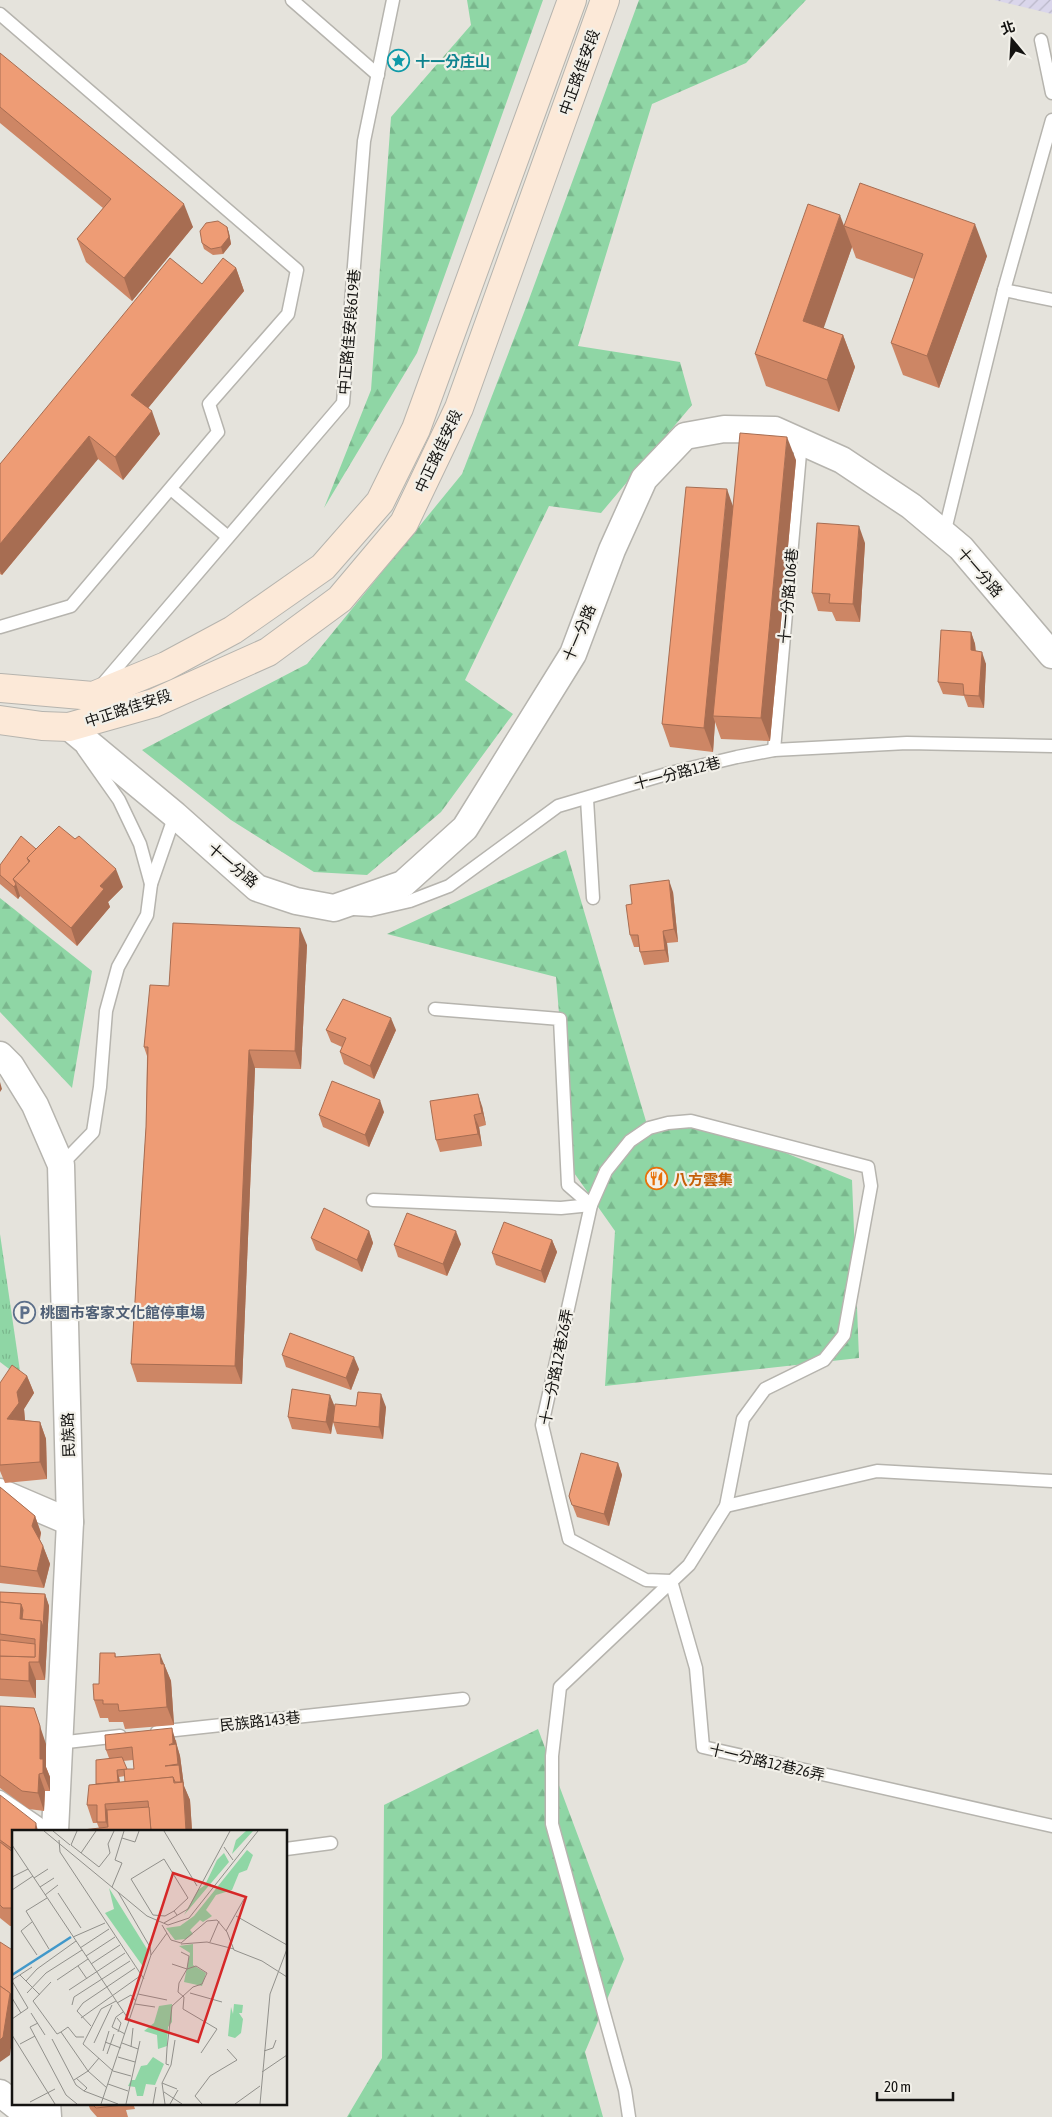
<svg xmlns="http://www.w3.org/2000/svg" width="1052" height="2117" font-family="'Asap Condensed','Noto Sans TC',sans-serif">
	<defs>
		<pattern id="industrial-furrows" width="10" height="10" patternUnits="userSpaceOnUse" patternTransform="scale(1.25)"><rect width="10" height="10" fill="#dad6eb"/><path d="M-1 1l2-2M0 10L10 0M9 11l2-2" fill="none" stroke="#bab7c8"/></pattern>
		<pattern id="forest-firs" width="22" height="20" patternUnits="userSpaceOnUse" patternTransform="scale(1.25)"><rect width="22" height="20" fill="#8fd6a5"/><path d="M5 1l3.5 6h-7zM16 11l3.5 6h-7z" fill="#7ab78d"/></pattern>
		<pattern id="park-tufts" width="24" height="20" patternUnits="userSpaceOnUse" patternTransform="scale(1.25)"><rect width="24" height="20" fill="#8fd6a5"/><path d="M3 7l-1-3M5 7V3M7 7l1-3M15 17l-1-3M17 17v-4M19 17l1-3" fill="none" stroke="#7ab78d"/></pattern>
	</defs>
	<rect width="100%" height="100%" fill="#e5e3dc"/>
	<polygon fill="url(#industrial-furrows)" points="994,0 1052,0 1052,14"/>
	<g fill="url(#forest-firs)">
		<polygon points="467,0 543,0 417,353 324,508 371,390 391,117 471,25"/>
		<polygon points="639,0 806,0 746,63 652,104 578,346 680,362 692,405 601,513 549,506 465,680 513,714 441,812 367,875 314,872 231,820 142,750 307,664 462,474 528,302"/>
		<polygon points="566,850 648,1128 703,1119 852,1180 859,1358 605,1386 615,1231 572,1170 556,977 387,934"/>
		<polygon points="0,898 92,971 72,1088 0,1012"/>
		<polygon points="538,1729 624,1959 585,2052 603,2117 347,2117 382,2058 384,1805"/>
	</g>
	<polygon fill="url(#park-tufts)" points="0,1234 21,1378 0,1362"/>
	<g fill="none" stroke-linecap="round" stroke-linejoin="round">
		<defs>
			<g id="lane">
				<polyline points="292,0 378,75"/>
				<polyline points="0,14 297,270 288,314 209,404 218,432 71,606 0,627"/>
				<polyline points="1041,40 1052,93"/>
				<polyline points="1004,290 1052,300"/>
				<polyline points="171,489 228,537"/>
				<polyline points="944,534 1004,290 1052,120"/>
				<polyline points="101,686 343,403 364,141 393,0"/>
				<polyline points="83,749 119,800 140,844 151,884"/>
				<polyline points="774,750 801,442"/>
				<polyline points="587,799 593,898"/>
				<polyline points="354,909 371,910 410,901 449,886 558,806 670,773 737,757 774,750 907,743 1052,746"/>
				<polyline points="435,1009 560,1019 568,1185 591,1205 542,1425 569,1539 646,1580 671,1581 696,1668 703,1747 1052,1826"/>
				<polyline points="61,1165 93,1132 100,1087 106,1011 118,967 147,915 151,884 175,815"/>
				<polyline points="373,1200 561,1208 591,1205 606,1171 630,1141 649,1128 668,1123 691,1121 868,1167 871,1186 844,1335 824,1360 765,1389 743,1419 726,1506 689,1565 560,1687 552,1756 552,1824 625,2090 629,2117"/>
				<polyline points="726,1506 877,1471 1052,1481"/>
				<polyline points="157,1732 463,1699"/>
				<polyline points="58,1743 120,1736"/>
				<polyline points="0,1797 38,1823 45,1831"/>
				<polyline points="286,1849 331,1843"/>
			</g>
			<g id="street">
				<polyline points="69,727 175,815 257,888 296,901 334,908 403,884 465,828 573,654 612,550 644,479 685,436 724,429 775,430 842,460 911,506 961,548 1052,655"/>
				<polyline points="0,1055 11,1066 35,1105 61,1165 70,1522 55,1831"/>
				<polyline points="0,1492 70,1522"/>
				<polyline points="0,2093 30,2117"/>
				<polyline points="47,2103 48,2117"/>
			</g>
			<g id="secondary">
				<polyline points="0,688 93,696 166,666 233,630 323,567 380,502 416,429 572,0"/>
				<polyline points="0,720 42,726 69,727 154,703 268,652 340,599 404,523 459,408 605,0"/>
			</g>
		</defs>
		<use href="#lane" stroke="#b6b4ae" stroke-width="15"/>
		<use href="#street" stroke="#b6b4ae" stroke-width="29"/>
		<use href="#secondary" stroke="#b6b4ae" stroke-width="30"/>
		<use href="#lane" stroke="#fff" stroke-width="12"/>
		<use href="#street" stroke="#fff" stroke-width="26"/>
		<use href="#secondary" stroke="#fce9d8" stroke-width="28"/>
	</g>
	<g fill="#cd8665" fill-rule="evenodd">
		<polygon points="0,53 193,227 132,301 86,262 77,239 103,208 0,123"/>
		<polygon points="844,225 987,256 939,388 903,375 891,343 914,279 856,258 852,247 823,328 843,335 855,367 839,412 766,386 755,354"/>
		<polygon points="227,227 229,233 231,244 223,254 213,255 204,249 202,243"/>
		<polygon points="236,268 244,291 148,408 160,434 123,480 98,459 2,575 0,574 0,464 202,284"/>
		<polygon points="796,460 770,741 721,739 715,722 713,752 670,747 662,724 733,505"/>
		<polygon points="865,543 860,622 836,621 832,612 818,611 812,593"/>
		<polygon points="971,632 975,644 976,651 986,664 984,708 968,707 964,696 943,694 938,682"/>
		<polygon points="36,849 123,887 108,902 110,907 77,946 20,896 18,899 0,884 0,865"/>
		<polygon points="673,892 678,942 667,943 669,962 644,965 640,952 639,947 634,947 630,935 632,904"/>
		<polygon points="307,945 301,1069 255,1068 242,1384 137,1382 131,1364 146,1127 147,1056 144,1047 169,986"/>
		<polygon points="326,1030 396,1030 374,1079 344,1064 340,1052 342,1047 331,1042"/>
		<polygon points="482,1106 486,1125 479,1127 482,1146 440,1152 436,1140"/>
		<polygon points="384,1112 369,1147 323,1127 319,1115"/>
		<polygon points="369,1231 373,1243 362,1272 316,1250 311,1238"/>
		<polygon points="552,1240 557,1252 545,1283 496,1265 492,1253"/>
		<polygon points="461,1244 447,1276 398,1257 394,1245"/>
		<polygon points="282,1355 359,1369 351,1390 286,1367"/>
		<polygon points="27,1376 34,1393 24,1409 25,1420 40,1422 46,1439 47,1479 5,1483 0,1471 0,1383"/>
		<polygon points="334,1406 386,1407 383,1439 337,1434 333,1422 331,1434 292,1429 288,1417"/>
		<polygon points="618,1463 622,1475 609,1526 577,1517 569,1496"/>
		<polygon points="0,1487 35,1516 41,1533 40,1540 43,1546 50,1564 44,1588 0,1583"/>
		<polygon points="0,1592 45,1594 49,1606 45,1680 36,1680 36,1698 0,1696"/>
		<polygon points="115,1653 116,1657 164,1664 171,1681 174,1725 125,1729 123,1722 109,1722 108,1718 100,1718 94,1700 99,1684"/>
		<polygon points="0,1706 46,1744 46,1767 50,1777 50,1791 45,1791 44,1811 29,1809 0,1788"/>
		<path d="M176,1740L177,1746L180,1756L184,1786L190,1800L192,1831H83L99,1828L97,1823H93L87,1805L96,1784L109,1758L106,1750ZM133,1760L134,1769H127L123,1761ZM125,1776V1782H120L119,1777Z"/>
		<polygon points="0,1795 14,1831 14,1926 10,1926 0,1918"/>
		<polygon points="88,2103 133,2103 135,2109 126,2110 128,2117 97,2117 90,2109"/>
	</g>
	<g fill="#a76d52">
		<polygon points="184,204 193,227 132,301 124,278"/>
		<polygon points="840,215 852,247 815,353 803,321"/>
		<polygon points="975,224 987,256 939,388 927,356"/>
		<polygon points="227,227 229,233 231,244 223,254 221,247"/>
		<polygon points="236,268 244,291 140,418 131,395"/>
		<polygon points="843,335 855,367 839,412 827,380"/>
		<polygon points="152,411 160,434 123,480 115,457"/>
		<polygon points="89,436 98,459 2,575 0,571 0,544"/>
		<polygon points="787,437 796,460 770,741 761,718"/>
		<polygon points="727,489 735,512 713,716 715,722 713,752 704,728"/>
		<polygon points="859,526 865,543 860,622 853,604"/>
		<polygon points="971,632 975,644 976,662 971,650"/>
		<polygon points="982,652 986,664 984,708 979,696"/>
		<polygon points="116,869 123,887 108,902 110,907 77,946 71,928 100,886"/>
		<polygon points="669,880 673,892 678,942 674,929"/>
		<polygon points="16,884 20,896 18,899 14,887"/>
		<polygon points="300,928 307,945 301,1069 295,1051"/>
		<polygon points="663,931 667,943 669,962 665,950"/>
		<polygon points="391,1018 396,1030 374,1079 370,1066"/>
		<polygon points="249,1050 255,1068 242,1384 235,1366"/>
		<polygon points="0,1082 2,1089 0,1092"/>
		<polygon points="478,1094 482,1106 486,1125 482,1113"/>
		<polygon points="380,1100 384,1112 369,1147 365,1135"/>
		<polygon points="474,1115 479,1127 482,1146 478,1134"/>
		<polygon points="369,1231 373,1243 362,1272 357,1260"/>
		<polygon points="456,1231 461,1244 447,1276 443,1264"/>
		<polygon points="552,1240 557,1252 545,1283 541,1271"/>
		<polygon points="354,1357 359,1369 351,1390 346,1378"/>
		<polygon points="27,1376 34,1393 24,1409 25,1421 7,1419 17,1392"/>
		<polygon points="381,1394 386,1407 383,1439 379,1427"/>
		<polygon points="330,1395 335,1407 331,1434 326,1422"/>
		<polygon points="40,1422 46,1439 47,1479 40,1462"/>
		<polygon points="618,1463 622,1475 609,1526 604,1514"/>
		<polygon points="35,1516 41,1533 38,1544 32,1526"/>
		<polygon points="43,1546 50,1564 44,1588 37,1571"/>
		<polygon points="45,1594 49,1606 45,1680 39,1662 41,1621"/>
		<polygon points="21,1604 27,1622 20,1619"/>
		<polygon points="160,1654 171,1681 174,1725 167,1707"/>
		<polygon points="29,1662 36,1680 36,1698 29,1681"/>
		<polygon points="34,1708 46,1744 46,1767 50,1777 50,1791 43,1773 40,1759"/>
		<polygon points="172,1728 180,1756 184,1786 190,1800 192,1831 186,1831 184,1790 181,1782 177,1755 173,1743"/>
		<polygon points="117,1770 119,1777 121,1789 118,1783"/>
		<polygon points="39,1774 45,1791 44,1811 38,1793"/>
		<polygon points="105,1804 111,1822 109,1831 106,1822"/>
		<polygon points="36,1823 38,1831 35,1831"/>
		<polygon points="14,1983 14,2027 10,2055 0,2062 0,2040 10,1993"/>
	</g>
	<g fill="#ee9c75" stroke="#a76d52">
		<polygon points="0,53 184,204 124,278 77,239 111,199 0,107"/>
		<polygon points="860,183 975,224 927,356 891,343 923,254 844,226"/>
		<polygon points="808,204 840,215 803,321 843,335 827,380 755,354"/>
		<polygon points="218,221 227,227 229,237 221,247 211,249 202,243 200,231 206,223"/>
		<polygon points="170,258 202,284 223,258 236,268 131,395 152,411 115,457 89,436 0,544 0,464"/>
		<polygon points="740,433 787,437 761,718 713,716"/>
		<polygon points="686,487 727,489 704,728 662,724"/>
		<polygon points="817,523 859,526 853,604 829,603 830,594 812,593"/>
		<polygon points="941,630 971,632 971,650 982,652 979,696 964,695 963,684 938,682"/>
		<polygon points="59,826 75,839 79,836 116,869 100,886 104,889 71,928 13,879 30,861 27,858"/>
		<polygon points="21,836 36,849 27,858 29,862 13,879 16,884 14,887 0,875 0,865"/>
		<polygon points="669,880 674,929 663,931 665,950 640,952 638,935 630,935 626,905 632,904 630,885"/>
		<polygon points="173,923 300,928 295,1051 249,1050 235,1366 131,1364 146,1127 148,1047 144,1047 150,985 169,986"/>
		<polygon points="343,999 391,1018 370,1066 340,1052 346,1038 326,1030"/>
		<polygon points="332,1081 380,1100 365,1135 319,1115"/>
		<polygon points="478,1094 482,1113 474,1115 478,1134 436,1140 430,1101"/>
		<polygon points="324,1208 369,1231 357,1260 311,1238"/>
		<polygon points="407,1213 456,1231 443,1264 394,1245"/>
		<polygon points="504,1222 552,1240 541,1271 492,1253"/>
		<polygon points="290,1333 354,1357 346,1378 282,1355"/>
		<polygon points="12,1365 27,1376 17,1392 19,1403 7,1419 40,1422 40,1462 0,1465 0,1383"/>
		<polygon points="292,1389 330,1395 326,1422 288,1417"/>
		<polygon points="358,1392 381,1394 379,1427 333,1422 335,1404 356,1406"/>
		<polygon points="581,1453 618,1463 604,1514 572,1505 569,1496"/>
		<polygon points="0,1487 35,1516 32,1526 43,1546 37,1571 0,1566"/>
		<polygon points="0,1592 45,1594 43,1627 41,1621 22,1619 23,1610 21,1604 0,1602"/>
		<polygon points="0,1602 21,1604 20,1619 41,1621 39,1662 29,1662 29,1681 0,1679 0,1656 35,1657 35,1639 0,1634"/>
		<polygon points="0,1640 35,1644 35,1657 0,1656"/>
		<polygon points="100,1653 115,1653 115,1657 160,1654 161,1664 164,1664 167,1707 119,1711 118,1704 103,1704 103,1700 94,1700 93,1684 99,1684"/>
		<polygon points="0,1706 34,1708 40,1726 40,1759 43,1759 43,1773 39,1774 38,1793 22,1791 0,1775"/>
		<polygon points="172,1728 173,1743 169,1745 176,1744 178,1764 165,1766 179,1765 181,1782 175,1782 173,1777 125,1782 124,1769 134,1769 132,1747 106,1750 105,1735"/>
		<polygon points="122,1757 127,1769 117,1770 118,1782 96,1784 96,1760"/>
		<polygon points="173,1777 174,1783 183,1782 186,1831 151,1831 148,1801 105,1804 106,1822 97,1822 97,1805 87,1805 89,1785"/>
		<polygon points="0,1795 36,1823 35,1831 14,1831 14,1850 0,1840"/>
		<polygon points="149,1807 151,1831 83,1831 83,1830 108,1827 107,1810"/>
		<polygon points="0,1842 14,1853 14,1908 3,1908 0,1905"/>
		<polygon points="0,1942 14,1951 14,1983 12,1999 10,1993 0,1986"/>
		<polygon points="0,1986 10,1993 3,2037 0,2040"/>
		<polygon points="91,2103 123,2103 123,2105 96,2108"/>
	</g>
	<defs>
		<symbol id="sight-ring" viewBox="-11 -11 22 22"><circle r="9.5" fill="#f2f0e9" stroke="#0f9aa8" stroke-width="1.5"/><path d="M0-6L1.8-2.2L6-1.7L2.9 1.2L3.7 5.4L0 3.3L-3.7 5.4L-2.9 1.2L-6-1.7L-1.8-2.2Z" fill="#0f9aa8"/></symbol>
		<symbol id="restaurant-ring" viewBox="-11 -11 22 22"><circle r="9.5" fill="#f2f0e9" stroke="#e8710a" stroke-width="1.5"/><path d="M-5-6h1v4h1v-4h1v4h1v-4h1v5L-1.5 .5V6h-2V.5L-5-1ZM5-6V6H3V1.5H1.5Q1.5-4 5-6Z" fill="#e8710a"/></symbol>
		<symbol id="parking-ring" viewBox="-11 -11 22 22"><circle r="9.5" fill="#f2f0e9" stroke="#5c6f8a" stroke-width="1.5"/><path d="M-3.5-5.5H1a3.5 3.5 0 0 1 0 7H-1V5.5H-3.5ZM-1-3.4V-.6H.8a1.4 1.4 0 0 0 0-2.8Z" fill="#5c6f8a"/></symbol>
	</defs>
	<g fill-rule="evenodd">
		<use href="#sight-ring" x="386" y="48" width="25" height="25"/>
		<use href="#restaurant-ring" x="644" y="1166" width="25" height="25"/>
		<use href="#parking-ring" x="12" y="1300" width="25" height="25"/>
	</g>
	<g text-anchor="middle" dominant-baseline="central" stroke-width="4.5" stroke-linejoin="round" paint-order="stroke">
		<g font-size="15" font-weight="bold" fill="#0d838f" stroke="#f2f0e9" text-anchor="start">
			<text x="415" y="61">十一分庄山</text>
		</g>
		<g font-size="15" fill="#141311" stroke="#f2f0e9">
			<text transform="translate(579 72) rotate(-70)">中正路佳安段</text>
			<text transform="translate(349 332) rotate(-85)">中正路佳安段619巷</text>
			<text transform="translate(438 451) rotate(-65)">中正路佳安段</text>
			<text transform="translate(980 572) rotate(49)">十一分路</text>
			<text transform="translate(788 596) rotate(-85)">十一分路106巷</text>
			<text transform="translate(579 633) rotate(-67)">十一分路</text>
			<text transform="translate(128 708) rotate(-18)">中正路佳安段</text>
			<text transform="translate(677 773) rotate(-15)">十一分路12巷</text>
			<text transform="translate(233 865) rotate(40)">十一分路</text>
			<text transform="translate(556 1367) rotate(-79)">十一分路12巷26弄</text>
			<text transform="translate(68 1435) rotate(-92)">民族路</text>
			<text transform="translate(260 1721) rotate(-6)">民族路143巷</text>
			<text transform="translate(767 1762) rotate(13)">十一分路12巷26弄</text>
		</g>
		<g font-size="15" font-weight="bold" fill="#c56008" stroke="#f2f0e9" text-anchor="start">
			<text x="673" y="1179">八方雲集</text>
		</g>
		<g font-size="15" font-weight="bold" fill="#4e5e75" stroke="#f2f0e9" text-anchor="start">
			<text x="40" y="1312">桃園市客家文化館停車場</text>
		</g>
	</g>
	<g transform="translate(12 1830)">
		<rect width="275" height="275" fill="#e5e3dc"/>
		<path d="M222,174L231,175L230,183H227L231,189L229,203L223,208L216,206L219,177L221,184Z" fill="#8fd6a5"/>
		<path d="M234,1H241L220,24L224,10ZM235,20L241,25L235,40L227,43L220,60L204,65L194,80L200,86L191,92L188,90L178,100L181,104L174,109L163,110L154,98L168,96L182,86ZM212,23L217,32L172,85L186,60L193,55L205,30ZM181,114V135L194,143L190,156L172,152L178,123L167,116ZM160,174V192L156,197L155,216L146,219L145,205L132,201L142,193L147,176ZM141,227L152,234L143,255L134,254L131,266H125L123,257L116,256L119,250H123L129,236L135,235Z" fill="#8fd6a5"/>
		<path d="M97,58L135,119L132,138L93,83L102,79Z" fill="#8fd6a5"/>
		<path fill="none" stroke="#4198ca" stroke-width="2.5" d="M0,145L59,107"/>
		<path fill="none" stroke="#91908b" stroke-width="1" d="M32,1L135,86L156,95L177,88L246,1M41,1L58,15M65,1L59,15L87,37L98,23L96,14L102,1M152,1L185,56M110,8L123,12L127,1M47,10L48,22L132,149M0,15L117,190M212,17L221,30M69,23L84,1M0,47L16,39M22,48L36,39M28,57L42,48M100,57L110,33L103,30L112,1M0,60L21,46M46,63L69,98M33,65L46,55M35,68L14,81L37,119M162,81L153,86L141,85L119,49L152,29L176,68L162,81L165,85M224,86L275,115M20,92L9,101L25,125M152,93L176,79L218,1M150,95L159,110L169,113L195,91L205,90L215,102L222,120L250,131L275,147M214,101L232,69M61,107L93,93M198,112L207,91M169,114L195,112L222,119M68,118L97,99M169,122L177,126L175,139L167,153L166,162L172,167L171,179L205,199L189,223M139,125L155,103M74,126L103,107M79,134L108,115M66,136L75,149M8,145L28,165M0,150L20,137M45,150L76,129M0,151L16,178L0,189M14,151L25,139L64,111M39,152L21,171L45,204L49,202L76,241L95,258M57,160L113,123M15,163L34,143L70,120M178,163L210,172M126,164L155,170M0,168L9,183M104,171L89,179L71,214L101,241L119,246M105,173L119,165L124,171M123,174L143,177M60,175L62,167L118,131M111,182L104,187L100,197L113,204M19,183L33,205M69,188L128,146M105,188L109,193L106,202M26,193L18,197L54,265L65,274M79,196L65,181L71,173L123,138M49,202L56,197L64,207H72M0,205L43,274M40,209L64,255L72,261L106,274M93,212L109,218M82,213L100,175M110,213L126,219M8,214L23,206M119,217L121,198M91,221L97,201M252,221L261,218L264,210M95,224L102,204M106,227L123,232M157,235L154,234L155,218L160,176L181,157L190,154L195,143L184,136L175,139L160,134M250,242L275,225M64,248L75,258L72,261M62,250L76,241L87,228M150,253L165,259M96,254L116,261M152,262L170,274M18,272L43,259M89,274L139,125L138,117L106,62M114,274L128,211M141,274L144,257M153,274L150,253L159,235L163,210M158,274L166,260M190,274L183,266L198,246L225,230L215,219M223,274L248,256M248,274L258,164L275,119"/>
		<path fill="#d62828" fill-opacity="0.15" stroke="#d62828" stroke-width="2.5" d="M161,43L234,67L186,212L114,189Z"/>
		<rect width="275" height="275" fill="none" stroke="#141311" stroke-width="2.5"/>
	</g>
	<g transform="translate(1012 40) rotate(342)" stroke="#f2f0e9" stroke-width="4" paint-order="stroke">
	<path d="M0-4L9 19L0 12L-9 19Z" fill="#141311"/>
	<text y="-8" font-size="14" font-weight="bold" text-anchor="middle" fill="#141311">北</text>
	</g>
	<path d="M877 2092v8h76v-8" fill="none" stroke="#141311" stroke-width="2.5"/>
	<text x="884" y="2092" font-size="15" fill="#141311" stroke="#f2f0e9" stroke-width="4" paint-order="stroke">20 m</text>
</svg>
